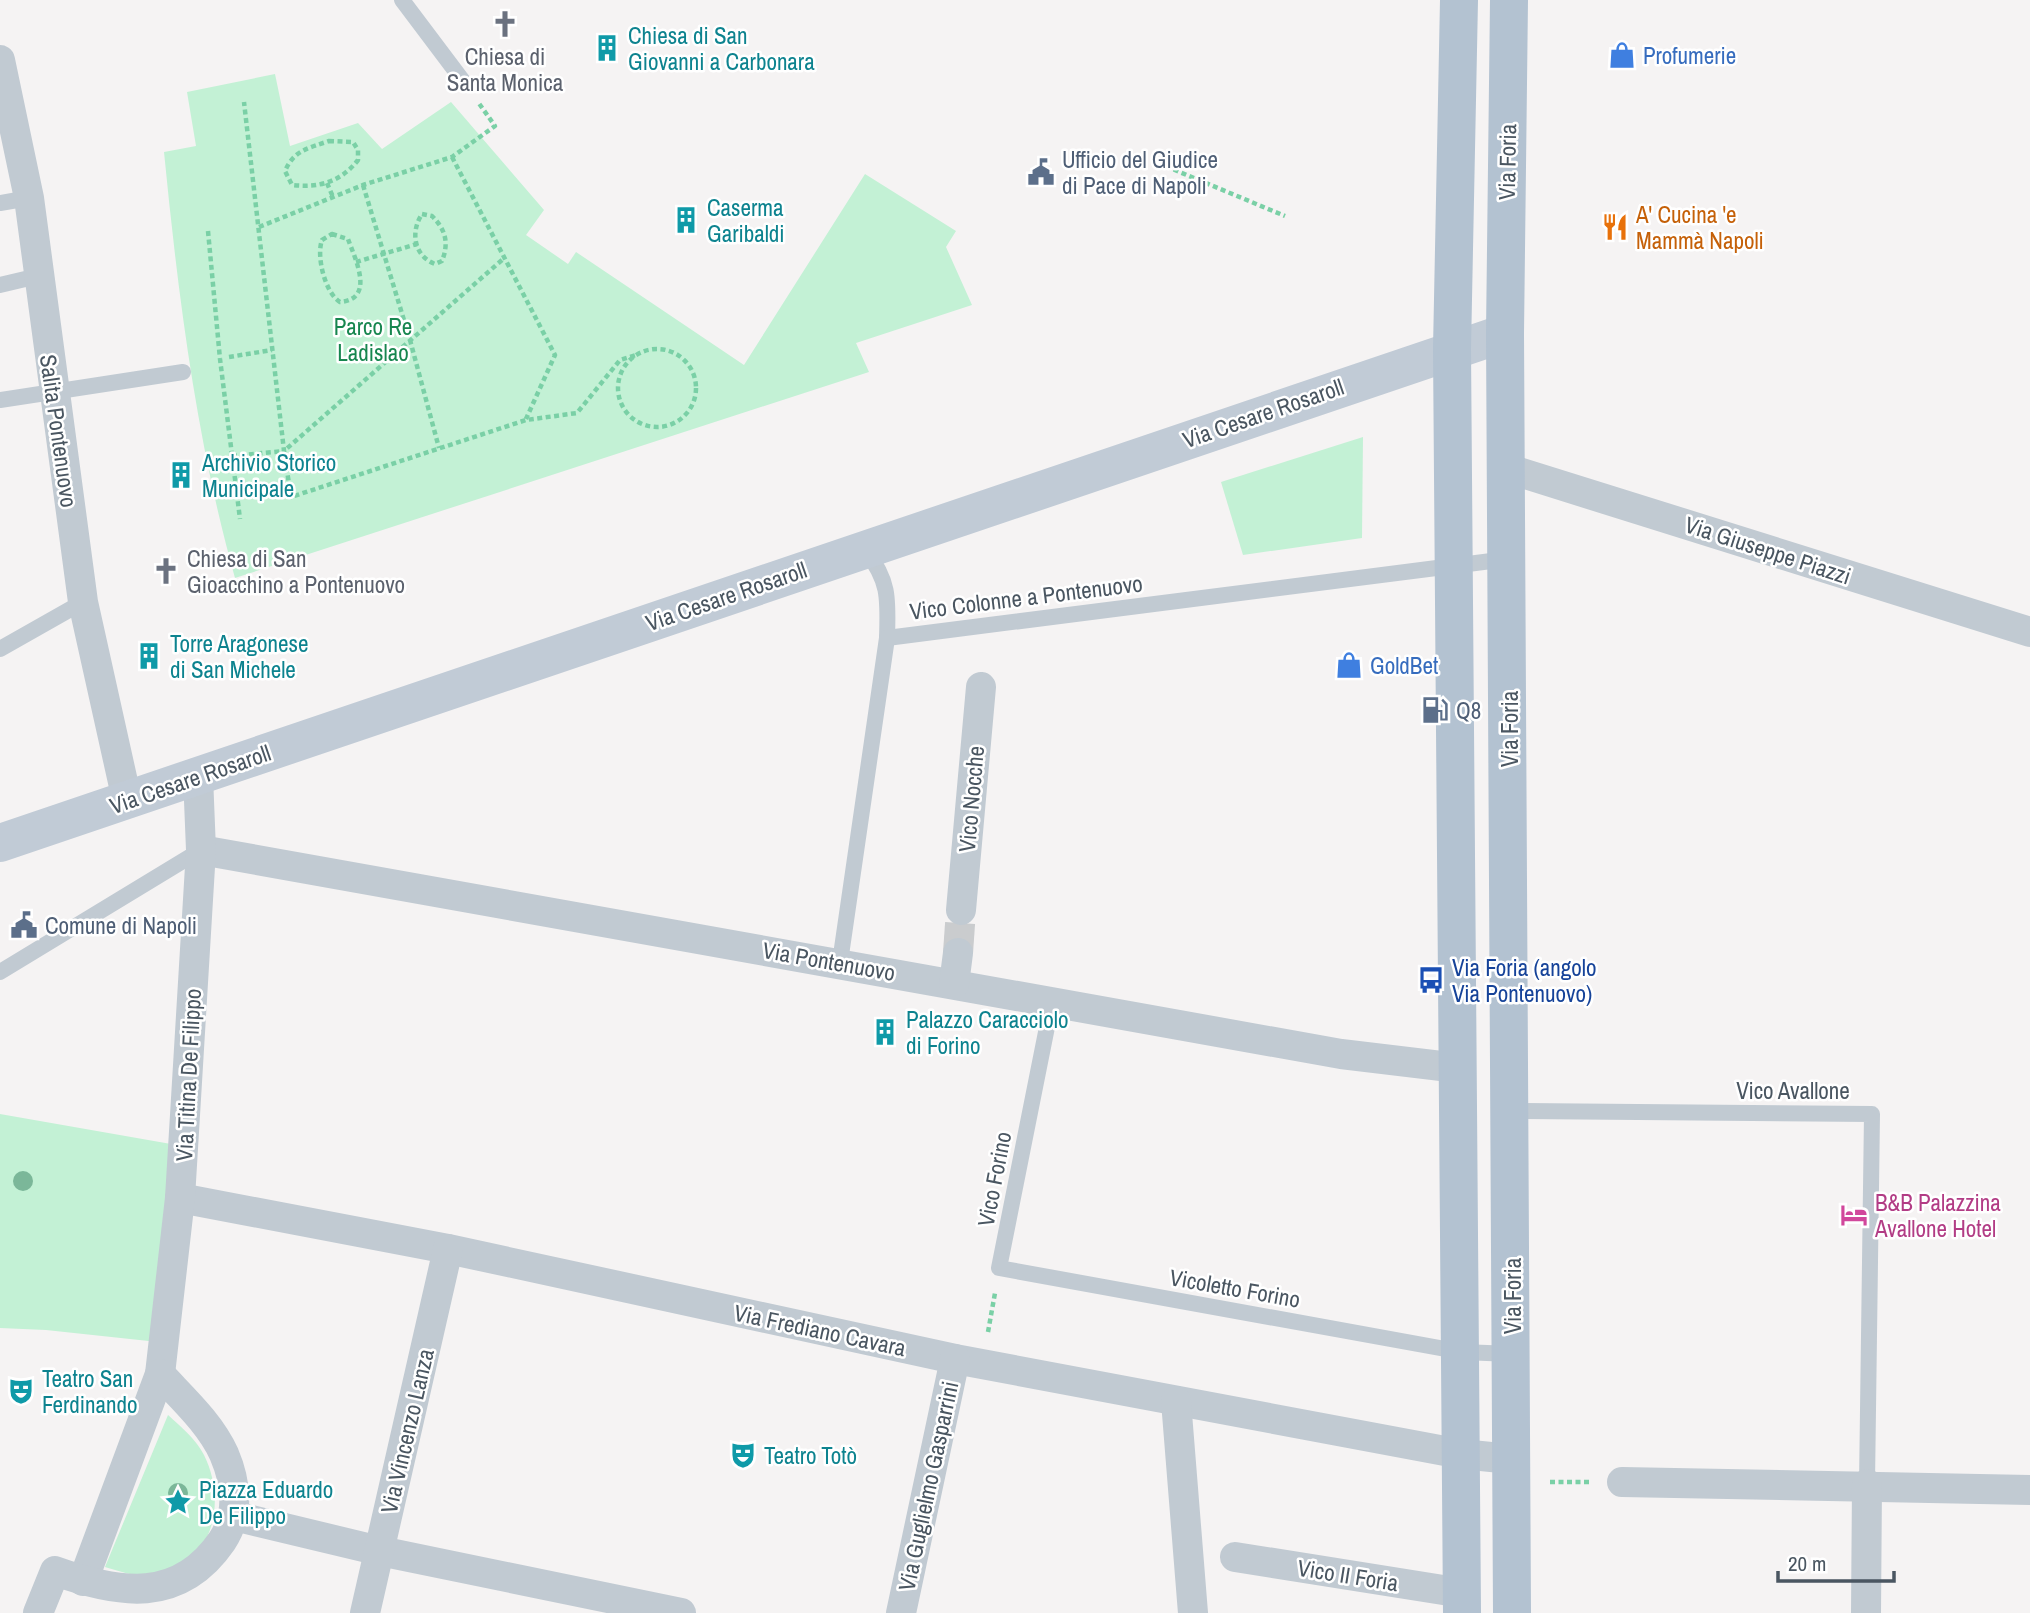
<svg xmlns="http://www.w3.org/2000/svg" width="2030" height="1613" font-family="'Archivo Narrow',sans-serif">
	<rect width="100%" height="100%" fill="#f5f3f3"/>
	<g fill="#c3f1d5">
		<path d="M275,74L290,146L358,123L382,149L451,102L544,210L526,235L568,264L576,252L744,365L865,174L956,231L946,247L972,305L856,343L869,372L235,578C196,439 178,294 164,152L196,146L187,92Z"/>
		<polygon points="1363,437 1362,538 1243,555 1221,482"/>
		<polygon points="0,1114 171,1144 158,1342 46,1330 0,1328"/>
		<path d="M168,1415C181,1427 196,1439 204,1455C229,1505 211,1572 147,1576C133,1576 118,1571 105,1567Z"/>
	</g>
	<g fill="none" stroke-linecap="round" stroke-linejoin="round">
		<polyline stroke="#caccce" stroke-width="30" stroke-dasharray="30 15" stroke-linecap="butt" points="958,953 961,910"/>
		<g stroke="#7ad0a6" stroke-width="4.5" stroke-dasharray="5 3.5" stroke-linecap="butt">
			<path d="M329,141L353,142L358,150V160C341,182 319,188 292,185L285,171C294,150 309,148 329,141Z"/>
			<polyline points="452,157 555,355 526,419"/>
			<polyline points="1158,163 1285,216"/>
			<polyline points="327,183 333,197"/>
			<polyline points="363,185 410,340 439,448"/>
			<path d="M422,214L432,216C446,230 449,243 442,261L435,264C414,256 410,232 422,214Z"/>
			<polyline points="259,227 363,185 452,157 495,126 478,102"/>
			<polyline points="208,231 220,359 240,519"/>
			<path d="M332,234L348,239C356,261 375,299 340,302C325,293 316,256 322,240Z"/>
			<polyline points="502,260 284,451 291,497 526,420 577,413 620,360 636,355"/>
			<polyline points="356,262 417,244"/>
			<circle cx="657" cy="388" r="39"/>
			<polyline points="229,357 272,350"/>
			<polyline points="232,456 284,451 244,102"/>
			<polyline points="988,1332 995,1293"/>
			<polyline points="1550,1482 1590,1482"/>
		</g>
		<g stroke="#c1cad2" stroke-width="16">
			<polyline points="402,0 463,81"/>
			<polyline points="0,203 29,198"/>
			<polyline points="0,285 38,276"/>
			<polyline points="0,400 183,372"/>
			<path d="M866,551C890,582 888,600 887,638"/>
			<polyline points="0,649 83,602"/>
			<polyline points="840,962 887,638 1507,559"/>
			<polyline points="0,972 201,850"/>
			<polyline points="1052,1002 999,1268 1462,1352 1512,1354"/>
			<polyline points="1511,1111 1872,1114 1867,1484"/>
		</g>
		<g stroke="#c1cad2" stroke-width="30">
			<polyline points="0,60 29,198 83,602 127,800"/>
			<polyline points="1506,468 2030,632"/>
			<polyline points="201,850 1341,1054 1458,1068"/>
			<polyline points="961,910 981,687"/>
			<polyline points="954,984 958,953"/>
			<polyline points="180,1198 448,1249 955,1359 1461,1454 1511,1459"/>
			<polyline points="1176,1401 1193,1613"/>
			<polyline points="1622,1482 2030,1490"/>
			<polyline points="234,1516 380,1551 681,1613"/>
			<polyline points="1235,1557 1462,1593"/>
			<polyline points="83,1581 160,1374 180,1198 201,850 198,776"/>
			<path d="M38,1613L55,1571C119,1594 179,1604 222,1541C240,1514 236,1482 224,1454C210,1423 182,1398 160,1374"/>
			<polyline points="365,1613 448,1249"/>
			<polyline points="901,1613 955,1359"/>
			<polyline points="1866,1613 1867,1484"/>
		</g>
		<polyline stroke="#c1cbd6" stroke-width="38" points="0,843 1505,333"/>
		<g stroke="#b3c2d1" stroke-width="38">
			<polyline points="1459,0 1452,349 1462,1613"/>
			<polyline points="1509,0 1505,333 1512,1613"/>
		</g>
	</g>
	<g fill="#7bb799">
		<circle cx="23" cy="1181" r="10"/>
		<circle cx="178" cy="1493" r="10"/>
	</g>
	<defs>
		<symbol id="church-bare" viewBox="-9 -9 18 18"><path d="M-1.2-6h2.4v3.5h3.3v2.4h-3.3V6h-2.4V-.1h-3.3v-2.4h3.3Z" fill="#6b7280" stroke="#fff" stroke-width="2.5" paint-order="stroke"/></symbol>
		<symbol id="building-bare" viewBox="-9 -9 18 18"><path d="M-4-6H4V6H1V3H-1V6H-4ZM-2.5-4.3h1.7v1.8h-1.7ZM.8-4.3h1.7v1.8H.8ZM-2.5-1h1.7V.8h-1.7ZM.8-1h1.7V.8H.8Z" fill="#0f9aa8" stroke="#fff" stroke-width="2.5" paint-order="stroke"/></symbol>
		<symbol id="shop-bare" viewBox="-9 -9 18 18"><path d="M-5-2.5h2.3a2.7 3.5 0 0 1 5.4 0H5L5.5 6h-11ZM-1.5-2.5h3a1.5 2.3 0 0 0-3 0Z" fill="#3f7fe0" stroke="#fff" stroke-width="2.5" paint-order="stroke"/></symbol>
		<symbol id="civic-bare" viewBox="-9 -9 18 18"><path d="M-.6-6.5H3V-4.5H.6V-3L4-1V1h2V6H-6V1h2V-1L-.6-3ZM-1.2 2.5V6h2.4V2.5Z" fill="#5c6f8a" stroke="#fff" stroke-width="2.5" paint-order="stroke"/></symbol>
		<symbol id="restaurant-bare" viewBox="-9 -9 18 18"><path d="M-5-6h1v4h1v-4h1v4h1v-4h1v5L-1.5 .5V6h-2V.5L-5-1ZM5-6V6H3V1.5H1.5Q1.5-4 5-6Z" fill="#e8710a" stroke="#fff" stroke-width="2.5" paint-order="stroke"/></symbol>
		<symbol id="fuel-bare" viewBox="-9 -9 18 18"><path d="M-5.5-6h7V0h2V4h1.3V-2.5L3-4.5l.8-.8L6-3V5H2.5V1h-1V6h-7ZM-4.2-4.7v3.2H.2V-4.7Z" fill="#5c6f8a" stroke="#fff" stroke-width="2.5" paint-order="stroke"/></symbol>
		<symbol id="bus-bare" viewBox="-9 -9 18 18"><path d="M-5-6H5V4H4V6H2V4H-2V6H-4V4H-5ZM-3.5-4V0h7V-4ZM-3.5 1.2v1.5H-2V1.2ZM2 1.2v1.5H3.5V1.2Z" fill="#1a4fb4" stroke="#fff" stroke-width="2.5" paint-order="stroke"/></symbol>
		<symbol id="hotel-bare" viewBox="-9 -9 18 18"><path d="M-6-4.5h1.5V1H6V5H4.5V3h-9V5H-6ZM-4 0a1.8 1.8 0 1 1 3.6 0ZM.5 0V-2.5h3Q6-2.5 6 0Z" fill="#d1479c" stroke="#fff" stroke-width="2.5" paint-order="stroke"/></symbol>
		<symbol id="theatre-bare" viewBox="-9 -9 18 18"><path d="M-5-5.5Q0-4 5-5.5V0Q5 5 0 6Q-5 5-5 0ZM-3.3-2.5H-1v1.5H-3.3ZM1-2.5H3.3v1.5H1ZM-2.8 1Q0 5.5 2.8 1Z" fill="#0f9aa8" stroke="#fff" stroke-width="2.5" paint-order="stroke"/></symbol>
		<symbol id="sight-bare" viewBox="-9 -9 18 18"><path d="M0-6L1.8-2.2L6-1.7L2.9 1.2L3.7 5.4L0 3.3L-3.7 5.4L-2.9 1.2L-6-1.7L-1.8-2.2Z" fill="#0f9aa8" stroke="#fff" stroke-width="2.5" paint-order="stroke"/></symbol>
	</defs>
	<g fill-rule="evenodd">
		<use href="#church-bare" x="486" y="5" width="38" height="38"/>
		<use href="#building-bare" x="588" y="29" width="38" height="38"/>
		<use href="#shop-bare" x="1603" y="36" width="38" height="38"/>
		<use href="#civic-bare" x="1022" y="153" width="38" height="38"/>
		<use href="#building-bare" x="667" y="201" width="38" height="38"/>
		<use href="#restaurant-bare" x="1596" y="208" width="38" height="38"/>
		<use href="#building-bare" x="162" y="456" width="38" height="38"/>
		<use href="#church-bare" x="147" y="552" width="38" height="38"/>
		<use href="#building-bare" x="130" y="637" width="38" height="38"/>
		<use href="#shop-bare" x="1330" y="646" width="38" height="38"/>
		<use href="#fuel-bare" x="1416" y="691" width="38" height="38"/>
		<use href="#civic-bare" x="5" y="906" width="38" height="38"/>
		<use href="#bus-bare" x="1412" y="961" width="38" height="38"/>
		<use href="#building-bare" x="866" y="1013" width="38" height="38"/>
		<use href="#hotel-bare" x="1835" y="1196" width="38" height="38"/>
		<use href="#theatre-bare" x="2" y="1372" width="38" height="38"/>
		<use href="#theatre-bare" x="724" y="1436" width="38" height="38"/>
		<use href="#sight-bare" x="159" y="1483" width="38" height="38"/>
	</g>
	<g text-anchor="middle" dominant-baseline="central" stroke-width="5" stroke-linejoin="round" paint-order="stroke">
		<g font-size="23" fill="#0d838f" stroke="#fff" text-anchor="start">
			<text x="628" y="35">Chiesa di San<tspan x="628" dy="26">Giovanni a Carbonara</tspan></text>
			<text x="707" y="207">Caserma<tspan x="707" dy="26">Garibaldi</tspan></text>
			<text x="202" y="462">Archivio Storico<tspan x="202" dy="26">Municipale</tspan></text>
			<text x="170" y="643">Torre Aragonese<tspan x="170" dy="26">di San Michele</tspan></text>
			<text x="906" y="1019">Palazzo Caracciolo<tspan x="906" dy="26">di Forino</tspan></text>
			<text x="42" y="1378">Teatro San<tspan x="42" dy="26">Ferdinando</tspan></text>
			<text x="764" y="1455">Teatro Totò</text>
			<text x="199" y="1489">Piazza Eduardo<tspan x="199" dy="26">De Filippo</tspan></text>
		</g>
		<g font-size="23" fill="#366cbe" stroke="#fff" text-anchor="start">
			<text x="1643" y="55">Profumerie</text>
			<text x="1370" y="665">GoldBet</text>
		</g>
		<g font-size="23" fill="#5b616d" stroke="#fff">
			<text x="505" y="56">Chiesa di<tspan x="505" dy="26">Santa Monica</tspan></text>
			<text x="187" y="558" text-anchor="start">Chiesa di San<tspan x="187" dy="26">Gioacchino a Pontenuovo</tspan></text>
		</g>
		<g font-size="23" fill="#4e5e75" stroke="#fff" text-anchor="start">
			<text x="1062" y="159">Ufficio del Giudice<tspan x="1062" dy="26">di Pace di Napoli</tspan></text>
			<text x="1456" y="710">Q8</text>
			<text x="45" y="925">Comune di Napoli</text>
		</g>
		<g font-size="23" fill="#4a5661" stroke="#fff">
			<text transform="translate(1507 162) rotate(-89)">Via Foria</text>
			<text transform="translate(1263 413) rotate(-19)">Via Cesare Rosaroll</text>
			<text transform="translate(59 431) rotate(82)">Salita Pontenuovo</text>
			<text transform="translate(1768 550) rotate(18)">Via Giuseppe Piazzi</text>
			<text transform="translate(726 596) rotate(-19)">Via Cesare Rosaroll</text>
			<text transform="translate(1026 597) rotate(-7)">Vico Colonne a Pontenuovo</text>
			<text transform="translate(1509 729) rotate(-90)">Via Foria</text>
			<text transform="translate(190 779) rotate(-19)">Via Cesare Rosaroll</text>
			<text transform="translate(971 799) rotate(-85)">Vico Nocche</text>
			<text transform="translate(829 961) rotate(10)">Via Pontenuovo</text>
			<text transform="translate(188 1075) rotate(-87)">Via Titina De Filippo</text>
			<text x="1793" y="1090">Vico Avallone</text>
			<text transform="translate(994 1179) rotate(-79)">Vico Forino</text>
			<text transform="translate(1235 1288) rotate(10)">Vicoletto Forino</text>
			<text transform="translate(1512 1296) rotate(-90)">Via Foria</text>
			<text transform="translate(820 1330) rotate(12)">Via Frediano Cavara</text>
			<text transform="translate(407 1431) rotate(-77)">Via Vincenzo Lanza</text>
			<text transform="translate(928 1486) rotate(-78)">Via Guglielmo Gasparrini</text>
			<text transform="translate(1348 1575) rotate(9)">Vico II Foria</text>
		</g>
		<g font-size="23" fill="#c56008" stroke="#fff" text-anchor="start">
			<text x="1636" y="214">A' Cucina 'e<tspan x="1636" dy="26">Mammà Napoli</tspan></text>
		</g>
		<g font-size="23" fill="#17864f" stroke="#fff">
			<text x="373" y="326">Parco Re<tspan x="373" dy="26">Ladislao</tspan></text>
		</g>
		<g font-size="23" fill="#164399" stroke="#fff" text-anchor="start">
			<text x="1452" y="967">Via Foria (angolo<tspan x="1452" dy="26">Via Pontenuovo)</tspan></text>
		</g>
		<g font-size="23" fill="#b23c85" stroke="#fff" text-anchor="start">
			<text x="1875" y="1202">B&amp;B Palazzina<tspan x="1875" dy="26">Avallone Hotel</tspan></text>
		</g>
	</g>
	<path d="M1778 1571v10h116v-10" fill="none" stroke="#4a5661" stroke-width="3.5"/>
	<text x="1788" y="1571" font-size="21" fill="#4a5661" stroke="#ffffff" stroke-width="5" paint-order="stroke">20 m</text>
</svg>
